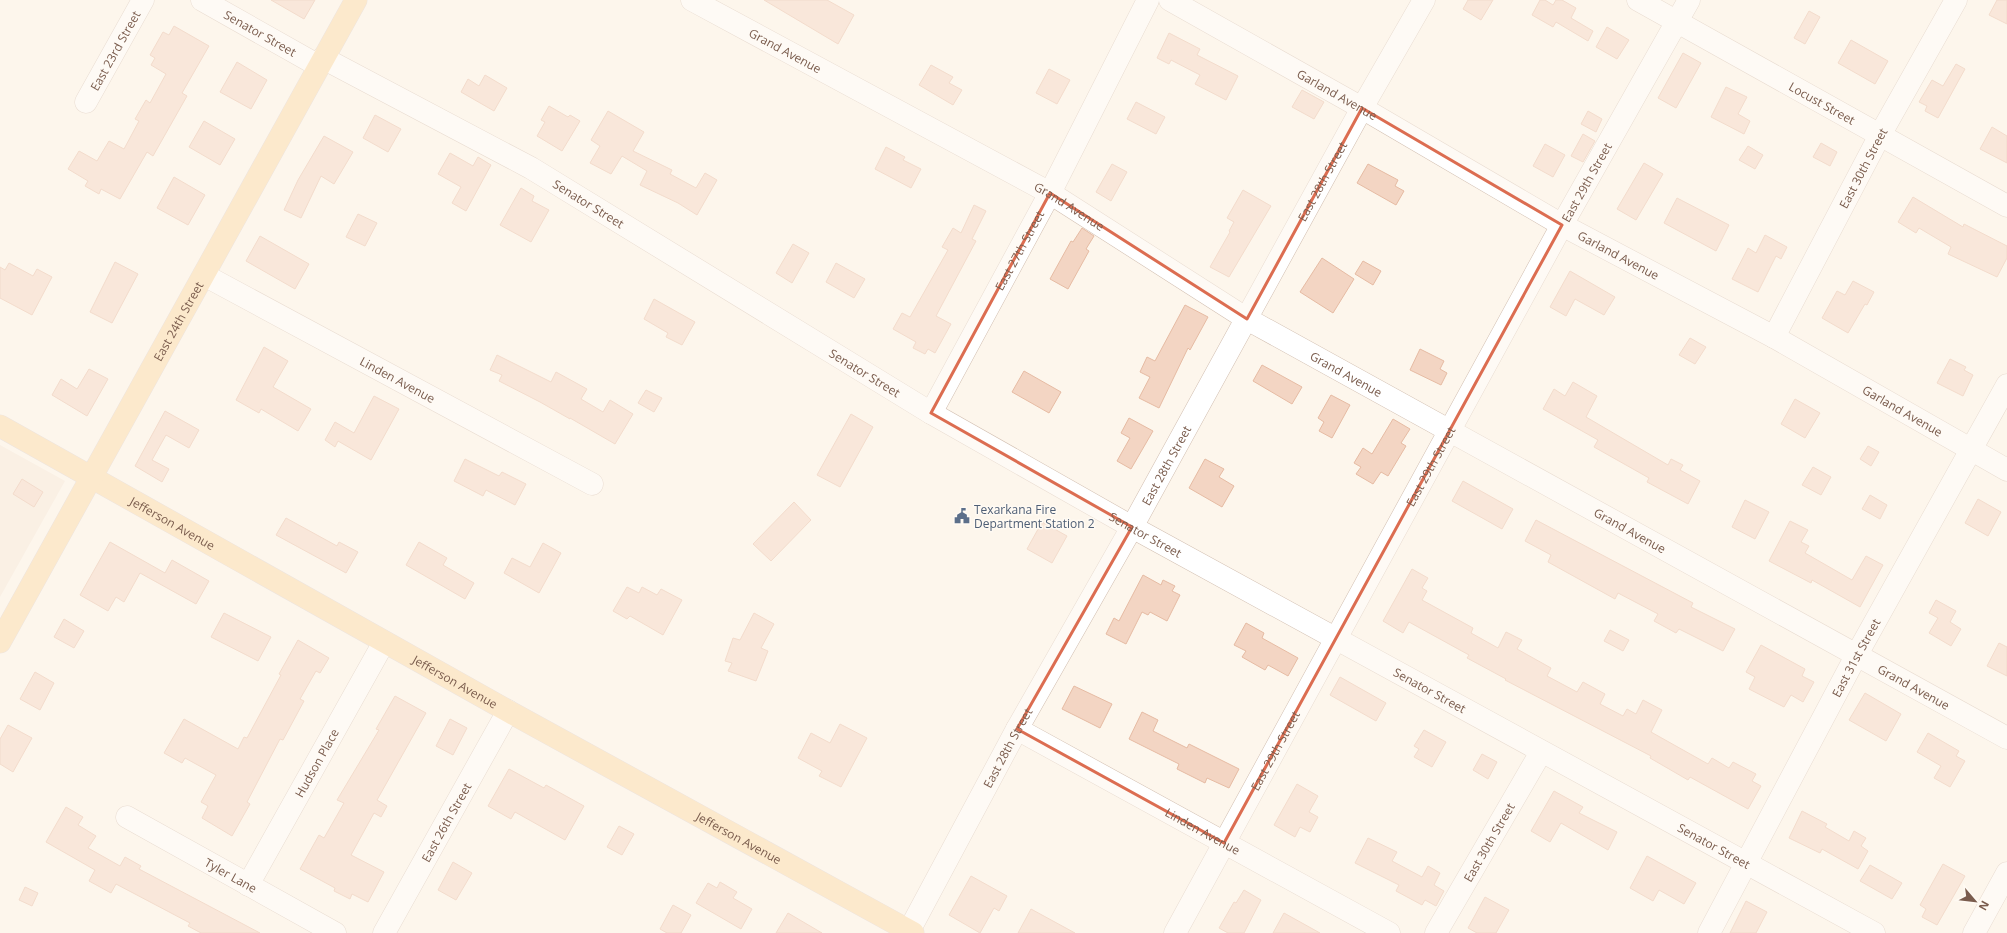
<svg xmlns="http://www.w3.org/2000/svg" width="2007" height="933" font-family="'Open Sans',sans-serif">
	<rect width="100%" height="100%" fill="#fdf6ec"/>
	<polygon fill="#f5e8da" points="0,445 65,481 0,597"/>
	<g fill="#f3d5c3" stroke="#e6bba3">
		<polygon points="271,0 315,0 304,19"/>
		<polygon points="764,0 827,0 854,15 838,44"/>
		<polygon points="1468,0 1493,0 1481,20 1463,9"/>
		<polygon points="1540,0 1545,0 1553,5 1556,0 1562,0 1576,8 1571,18 1593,31 1588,41 1556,22 1553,27 1532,15"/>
		<polygon points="1997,0 2007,0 2007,24 1989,15"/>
		<polygon points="1809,11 1820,17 1805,44 1794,38"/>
		<polygon points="174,26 209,46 182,93 187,96 153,156 147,152 120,199 101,189 99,194 85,186 88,181 68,169 79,151 97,161 109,141 124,149 139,121 135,119 146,100 150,103 166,74 151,65 155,58 150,55 163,32 169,35"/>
		<polygon points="1607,27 1629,40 1617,59 1596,47"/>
		<polygon points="1169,33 1200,49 1197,55 1238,76 1226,100 1195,84 1200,75 1171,60 1169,64 1157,58"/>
		<polygon points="1851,40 1888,61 1875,84 1838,63"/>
		<polygon points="1683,53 1701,63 1676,108 1658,98"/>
		<polygon points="237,62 267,80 251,109 220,92"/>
		<polygon points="1956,64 1965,69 1938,118 1925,111 1927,106 1919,102 1932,80 1943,86"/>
		<polygon points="931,65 953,77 949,83 962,90 953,105 919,85"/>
		<polygon points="1049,69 1070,80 1057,104 1036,93"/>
		<polygon points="485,75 507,88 494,111 461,92 468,79 479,86"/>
		<polygon points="1726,87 1747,97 1738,114 1750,121 1744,134 1711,117"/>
		<polygon points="1302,90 1324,102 1314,119 1292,107"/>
		<polygon points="1136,102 1165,117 1156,134 1127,119"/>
		<polygon points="549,106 568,117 570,115 580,121 562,151 537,136 545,122 541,120"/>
		<polygon points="608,111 644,132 633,151 672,170 670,174 696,188 705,173 717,180 697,215 678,203 640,185 647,171 622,156 611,174 590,163 600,146 591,140"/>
		<polygon points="1588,111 1602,119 1596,132 1581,124"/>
		<polygon points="375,115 401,129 388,152 363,138"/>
		<polygon points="204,121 235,139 220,165 189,147"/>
		<polygon points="1992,127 2007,136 2007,163 1980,149"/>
		<polygon points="1583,134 1595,141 1583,162 1571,156"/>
		<polygon points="324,136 353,152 334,184 321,176 301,218 284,210 298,180"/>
		<polygon points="1821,143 1837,152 1830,166 1813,157"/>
		<polygon points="1545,144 1565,155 1553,177 1533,166"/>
		<polygon points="1748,146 1763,155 1755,169 1739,160"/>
		<polygon points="886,147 905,157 903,160 921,169 911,188 875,169"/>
		<polygon points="450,153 473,166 478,157 491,165 466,211 452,203 461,187 438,174"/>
		<polygon points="1644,163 1663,174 1636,220 1617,209"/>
		<polygon points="1112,164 1127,172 1111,201 1096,192"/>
		<polygon points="1368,164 1398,180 1395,186 1404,191 1396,205 1357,183"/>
		<polygon points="174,177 205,195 188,225 157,208"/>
		<polygon points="521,188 534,196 532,201 549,210 531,242 500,225"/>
		<polygon points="1243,190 1271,206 1229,277 1210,267 1230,232 1229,231 1234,222 1227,218"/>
		<polygon points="1913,197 1963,227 1964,224 2007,246 2007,258 1997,277 1948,254 1951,247 1919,228 1916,233 1898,222"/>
		<polygon points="1677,198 1729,225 1716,251 1664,223"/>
		<polygon points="974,205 986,211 972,239 976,241 936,316 951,324 935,353 928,349 925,354 913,348 916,342 893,329 902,313 910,317 948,250 942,247 953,228 961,233"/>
		<polygon points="358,214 377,223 365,246 346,237"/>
		<polygon points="1082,228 1094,236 1086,249 1089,251 1068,289 1050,279 1071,241 1073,242"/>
		<polygon points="1765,235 1787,247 1781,259 1776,256 1758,292 1732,279 1748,248 1756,253"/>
		<polygon points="260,236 309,264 295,289 246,261"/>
		<polygon points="793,244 809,253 792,283 776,273"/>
		<polygon points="1322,258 1354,279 1333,313 1300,292"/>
		<polygon points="1363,261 1381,271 1373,285 1355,274"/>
		<polygon points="115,262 138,274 112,323 90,312"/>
		<polygon points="9,263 33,276 37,269 52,277 32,315 0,298 0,267 5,270"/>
		<polygon points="836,263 865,279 854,298 826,282"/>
		<polygon points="1570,271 1615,297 1604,315 1575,299 1566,316 1550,307"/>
		<polygon points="1853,281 1874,292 1867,305 1865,304 1848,333 1822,318 1837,291 1845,295"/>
		<polygon points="654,299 695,322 682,345 666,337 668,333 644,319"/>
		<polygon points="1185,305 1208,317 1190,350 1188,348 1159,408 1139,398 1150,377 1140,372 1147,357 1155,361"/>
		<polygon points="1690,338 1706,347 1695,364 1679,355"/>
		<polygon points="264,347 288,361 273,387 311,409 298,431 261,409 259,413 236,400"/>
		<polygon points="1420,349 1444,361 1440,369 1447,373 1441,385 1410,370"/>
		<polygon points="497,355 551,382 556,372 587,389 581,399 603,412 610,400 633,414 615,444 570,418 570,419 540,402 499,381 502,375 490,370"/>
		<polygon points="1950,359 1966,367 1964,370 1973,375 1963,396 1937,383"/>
		<polygon points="1262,365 1302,387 1292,404 1253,381"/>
		<polygon points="89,369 108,379 87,416 52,395 61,379 77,389"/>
		<polygon points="1024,371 1061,392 1049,413 1012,392"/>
		<polygon points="1573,382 1597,396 1586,417 1668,465 1671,459 1683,465 1680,470 1700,481 1688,504 1647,482 1649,478 1594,447 1598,440 1543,409 1554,389 1565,396"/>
		<polygon points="646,390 662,398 654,412 638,403"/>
		<polygon points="1331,395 1350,405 1332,438 1319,431 1324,422 1318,418"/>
		<polygon points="374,396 399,409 371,460 338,441 335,447 325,440 335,422 354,433"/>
		<polygon points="1795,399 1820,413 1805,438 1781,424"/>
		<polygon points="165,411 199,430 189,448 166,435 152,460 169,469 162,482 135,466"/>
		<polygon points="851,414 873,427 840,487 817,475"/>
		<polygon points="1129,418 1153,431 1131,469 1117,461 1130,438 1121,433"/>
		<polygon points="1393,419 1410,429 1401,443 1406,446 1388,476 1381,472 1373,484 1356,474 1361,467 1354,463 1363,448 1372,454"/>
		<polygon points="1868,446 1879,452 1871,466 1860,459"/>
		<polygon points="465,459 499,476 502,472 526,484 515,505 486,490 483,496 454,481"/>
		<polygon points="1205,459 1224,469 1219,477 1234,486 1222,507 1189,488"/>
		<polygon points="1813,467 1831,477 1821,495 1802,485"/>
		<polygon points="22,479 43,492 34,507 13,494"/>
		<polygon points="1463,481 1513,509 1502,529 1452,501"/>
		<polygon points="1870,495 1887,505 1880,519 1862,509"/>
		<polygon points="1978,499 2001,512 1988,536 1965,523"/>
		<polygon points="1745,500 1769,512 1755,539 1732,527"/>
		<polygon points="794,502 811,520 771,561 753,544"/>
		<polygon points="286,518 337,546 339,542 358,552 346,573 276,535"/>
		<polygon points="1536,520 1693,603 1691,607 1735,629 1723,651 1679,629 1676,633 1654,621 1658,614 1618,593 1615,599 1548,562 1551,555 1525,541"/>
		<polygon points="1790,521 1808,530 1801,542 1809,546 1805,553 1852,580 1866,556 1883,565 1860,607 1812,580 1811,583 1769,561"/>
		<polygon points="1042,522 1067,536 1052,563 1027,549"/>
		<polygon points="110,542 165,573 172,560 209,581 196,604 140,573 124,602 116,597 108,611 80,595"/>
		<polygon points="419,542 447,558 443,565 474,583 465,599 406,565"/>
		<polygon points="543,543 561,553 539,593 504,573 512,558 530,567"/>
		<polygon points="1412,569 1428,578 1422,588 1427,591 1422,600 1473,628 1471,633 1498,648 1506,632 1522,640 1517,649 1551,668 1547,676 1577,692 1583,682 1605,694 1600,704 1623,716 1627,709 1636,714 1643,700 1662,710 1651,732 1708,764 1712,758 1729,768 1733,762 1756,774 1752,781 1761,786 1748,809 1690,777 1688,780 1650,758 1651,756 1505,680 1506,679 1467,658 1469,655 1409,622 1403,633 1383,621"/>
		<polygon points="1143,575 1161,585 1163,580 1175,586 1172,591 1180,595 1167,621 1150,612 1148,615 1142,612 1126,644 1106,634 1114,618 1119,621"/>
		<polygon points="627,587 639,593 642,587 657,595 661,589 682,600 663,635 630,616 627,619 613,611"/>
		<polygon points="1936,600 1956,611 1950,622 1961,629 1951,646 1929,633 1938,618 1929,613"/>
		<polygon points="224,613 271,637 258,661 211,637"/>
		<polygon points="754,613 774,624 761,648 768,651 756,681 728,671 732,663 725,661 733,638 740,640"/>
		<polygon points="64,619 84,631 74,648 54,637"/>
		<polygon points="1246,623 1264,633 1262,638 1298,658 1288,676 1268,665 1265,670 1242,657 1246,651 1234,645"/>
		<polygon points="1610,630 1629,640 1623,651 1604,641"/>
		<polygon points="298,640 329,658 320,673 316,671 300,699 304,701 283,740 280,739 247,802 250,804 232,836 202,818 208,806 201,802 216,775 185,758 182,763 164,753 184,719 238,749 244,737 247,738 281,675 279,674"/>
		<polygon points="1999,643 2007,647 2007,676 1987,666"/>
		<polygon points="1761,645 1805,669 1802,676 1814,682 1803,702 1791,695 1784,707 1749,689 1755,677 1746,672"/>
		<polygon points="35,672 54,683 40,710 20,699"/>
		<polygon points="1340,677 1386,703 1376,721 1330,695"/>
		<polygon points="1074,686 1112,704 1100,728 1062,709"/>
		<polygon points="1865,693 1901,714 1886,741 1849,720"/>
		<polygon points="395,696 426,713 377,800 387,806 381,817 374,813 351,855 384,872 368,902 352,894 350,899 334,891 335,888 300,869 319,835 324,838 344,803 337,800 379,730 376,729"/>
		<polygon points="1142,712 1158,720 1153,731 1187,748 1189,744 1239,769 1229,788 1207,778 1205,783 1177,769 1179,764 1129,739"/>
		<polygon points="450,719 467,728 453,755 436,746"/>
		<polygon points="840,724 867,738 841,787 819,776 822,771 798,758 811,733 830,743"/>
		<polygon points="8,725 32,738 13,772 0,764 0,739"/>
		<polygon points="1424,730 1446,742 1432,767 1414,757 1419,749 1414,746"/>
		<polygon points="1928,733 1959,751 1956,756 1965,761 1950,787 1934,778 1941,766 1917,752"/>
		<polygon points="1482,754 1497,762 1488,779 1473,770"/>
		<polygon points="509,769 544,788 546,785 584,806 565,840 515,812 511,819 488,806"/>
		<polygon points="1297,784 1318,796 1309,812 1318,817 1310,832 1300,827 1295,837 1274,825"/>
		<polygon points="1554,791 1583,807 1579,813 1617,832 1608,850 1561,823 1550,842 1531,831"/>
		<polygon points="66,807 83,817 78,825 96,836 88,848 120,866 125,857 141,866 139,869 260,933 201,933 188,926 190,923 116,884 111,893 89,881 95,870 46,842"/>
		<polygon points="1802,811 1827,824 1825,827 1849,841 1854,831 1866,838 1861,846 1868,851 1858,869 1822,849 1820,853 1789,838"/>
		<polygon points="619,826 634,834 622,855 607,847"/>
		<polygon points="1368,838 1397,852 1392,861 1422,877 1428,866 1440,873 1434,885 1444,891 1436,906 1425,900 1422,905 1396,891 1399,885 1355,863"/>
		<polygon points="1647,856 1696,883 1684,904 1659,890 1653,901 1630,888"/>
		<polygon points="453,862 472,873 456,900 438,890"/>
		<polygon points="1943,864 1965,876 1937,925 1922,917 1926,909 1920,905"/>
		<polygon points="1870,865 1902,883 1892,899 1860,881"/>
		<polygon points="971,876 1007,896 999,911 994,908 980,933 949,915"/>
		<polygon points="720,882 737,892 733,898 752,909 741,929 696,903 708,883 717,888"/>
		<polygon points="25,887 38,893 32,906 19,900"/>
		<polygon points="1244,890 1261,900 1244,933 1228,933 1219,928 1234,902 1236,903"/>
		<polygon points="1485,897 1509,910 1496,933 1477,933 1468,928"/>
		<polygon points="1746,901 1767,912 1756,933 1730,933"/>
		<polygon points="673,905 691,915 681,933 667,933 660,929"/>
		<polygon points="1031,909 1075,933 1018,933"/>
		<polygon points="788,913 822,933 776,933"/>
		<polygon points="1284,913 1320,933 1273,933"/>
	</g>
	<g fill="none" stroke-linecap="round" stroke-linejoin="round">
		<defs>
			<g id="minor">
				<path id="s1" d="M202,0L319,66"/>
				<path id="s2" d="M692,0L1050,193L1247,319L2007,738"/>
				<path id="s3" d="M1170,0L1362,108L1562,225L1774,337L2007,470"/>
				<path id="s4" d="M1638,0L2007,206"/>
				<path id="s5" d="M323,58L531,168L931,413L1132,527L1874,933"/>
				<path id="s6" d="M86,102L143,0"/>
				<path id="s7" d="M204,275L592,484"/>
				<path id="s8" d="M1774,337L1880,135L1956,0"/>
				<path id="s9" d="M931,413L1050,193L1148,0"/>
				<path id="s10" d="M1017,729L1389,933"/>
				<path id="s11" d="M127,817L335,933"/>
				<path id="s12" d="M248,885L384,642"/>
				<path id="s13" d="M909,931L1017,729L1132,527L1362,108L1424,0"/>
				<path id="s14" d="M384,933L508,711"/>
				<path id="s15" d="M1175,933L1562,225L1689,0"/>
				<path id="s16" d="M1436,933L1541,752"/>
				<path id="s17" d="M1709,933L1856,656L2007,385"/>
				<polyline points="1974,933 2007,873"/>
			</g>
			<g id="major">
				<path id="s18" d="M0,426L508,711L913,933"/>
				<path id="s19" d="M0,642L356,0"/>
			</g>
		</defs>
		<use href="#minor" stroke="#d1beb0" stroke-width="23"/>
		<use href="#major" stroke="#dad1cd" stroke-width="23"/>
		<use href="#minor" stroke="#fff" stroke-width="22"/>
		<use href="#major" stroke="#fbd9a5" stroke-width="22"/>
	</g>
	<path d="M0 0H2007V933H0ZM1362,108L1562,225L1224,843L1017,729L1132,527L931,413L1050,193L1247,319Z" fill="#fdf6ec" fill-opacity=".55" fill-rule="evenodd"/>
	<path fill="none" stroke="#dc6d51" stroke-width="3" stroke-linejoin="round" d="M1362,108L1562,225L1224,843L1017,729L1132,527L931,413L1050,193L1247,319Z"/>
	<defs>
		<symbol id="civic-bare" viewBox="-9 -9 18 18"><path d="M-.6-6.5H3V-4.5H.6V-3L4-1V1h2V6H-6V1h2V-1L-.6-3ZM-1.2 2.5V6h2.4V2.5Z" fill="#5c6f8a" stroke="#fffaf3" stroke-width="2.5" paint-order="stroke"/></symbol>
	</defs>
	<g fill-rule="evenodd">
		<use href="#civic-bare" x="951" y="505" width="22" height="22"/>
	</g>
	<g text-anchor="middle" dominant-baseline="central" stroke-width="3" stroke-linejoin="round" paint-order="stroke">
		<g font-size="12" fill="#7a5c4d" stroke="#fffaf3">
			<text stroke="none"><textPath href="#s1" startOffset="67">Senator Street</textPath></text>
			<text stroke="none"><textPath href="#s2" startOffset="106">Grand Avenue</textPath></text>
			<text stroke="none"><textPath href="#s6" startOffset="59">East 23rd Street</textPath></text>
			<text stroke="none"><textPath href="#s3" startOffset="192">Garland Avenue</textPath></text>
			<text stroke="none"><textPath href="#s4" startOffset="211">Locust Street</textPath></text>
			<text stroke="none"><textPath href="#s8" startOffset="191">East 30th Street</textPath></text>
			<text stroke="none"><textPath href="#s13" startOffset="856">East 28th Street</textPath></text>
			<text stroke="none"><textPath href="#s15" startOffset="856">East 29th Street</textPath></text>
			<text stroke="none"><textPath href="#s5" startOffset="303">Senator Street</textPath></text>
			<text stroke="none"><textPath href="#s2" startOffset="430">Grand Avenue</textPath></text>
			<text stroke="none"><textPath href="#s9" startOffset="185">East 27th Street</textPath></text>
			<text stroke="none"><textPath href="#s3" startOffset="516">Garland Avenue</textPath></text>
			<text stroke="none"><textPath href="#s19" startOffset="367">East 24th Street</textPath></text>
			<text stroke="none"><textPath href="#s5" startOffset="627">Senator Street</textPath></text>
			<text stroke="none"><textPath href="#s2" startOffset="754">Grand Avenue</textPath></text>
			<text stroke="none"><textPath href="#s7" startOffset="220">Linden Avenue</textPath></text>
			<text stroke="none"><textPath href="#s3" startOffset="840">Garland Avenue</textPath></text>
			<text stroke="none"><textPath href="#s13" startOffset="532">East 28th Street</textPath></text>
			<text stroke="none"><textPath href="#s15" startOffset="532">East 29th Street</textPath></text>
			<text stroke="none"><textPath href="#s18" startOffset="198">Jefferson Avenue</textPath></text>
			<text stroke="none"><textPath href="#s2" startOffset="1078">Grand Avenue</textPath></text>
			<text stroke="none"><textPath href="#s5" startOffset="951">Senator Street</textPath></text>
			<text stroke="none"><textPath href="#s17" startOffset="312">East 31st Street</textPath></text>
			<text stroke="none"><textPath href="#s18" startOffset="522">Jefferson Avenue</textPath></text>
			<text stroke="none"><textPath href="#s2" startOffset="1402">Grand Avenue</textPath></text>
			<text stroke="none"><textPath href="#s5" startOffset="1275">Senator Street</textPath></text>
			<text stroke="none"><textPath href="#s13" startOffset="208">East 28th Street</textPath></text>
			<text stroke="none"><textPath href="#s15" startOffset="208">East 29th Street</textPath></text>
			<text stroke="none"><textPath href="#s12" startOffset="140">Hudson Place</textPath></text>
			<text stroke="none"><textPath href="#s14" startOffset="127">East 26th Street</textPath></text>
			<text stroke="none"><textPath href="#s10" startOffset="212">Linden Avenue</textPath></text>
			<text stroke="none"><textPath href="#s18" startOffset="846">Jefferson Avenue</textPath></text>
			<text stroke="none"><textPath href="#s16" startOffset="105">East 30th Street</textPath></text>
			<text stroke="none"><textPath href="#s5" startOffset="1599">Senator Street</textPath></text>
			<text stroke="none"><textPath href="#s11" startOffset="119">Tyler Lane</textPath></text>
		</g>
		<g font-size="12" fill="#4e5e75" stroke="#fffaf3" text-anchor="start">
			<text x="974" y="509">Texarkana Fire<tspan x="974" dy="14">Department Station 2</tspan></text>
		</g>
	</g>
	<g transform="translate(1975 901) rotate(118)" stroke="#fffaf3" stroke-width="3" paint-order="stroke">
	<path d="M0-3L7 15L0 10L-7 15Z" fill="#7a5c4d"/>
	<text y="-6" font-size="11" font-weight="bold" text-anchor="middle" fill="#7a5c4d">N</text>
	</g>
</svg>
